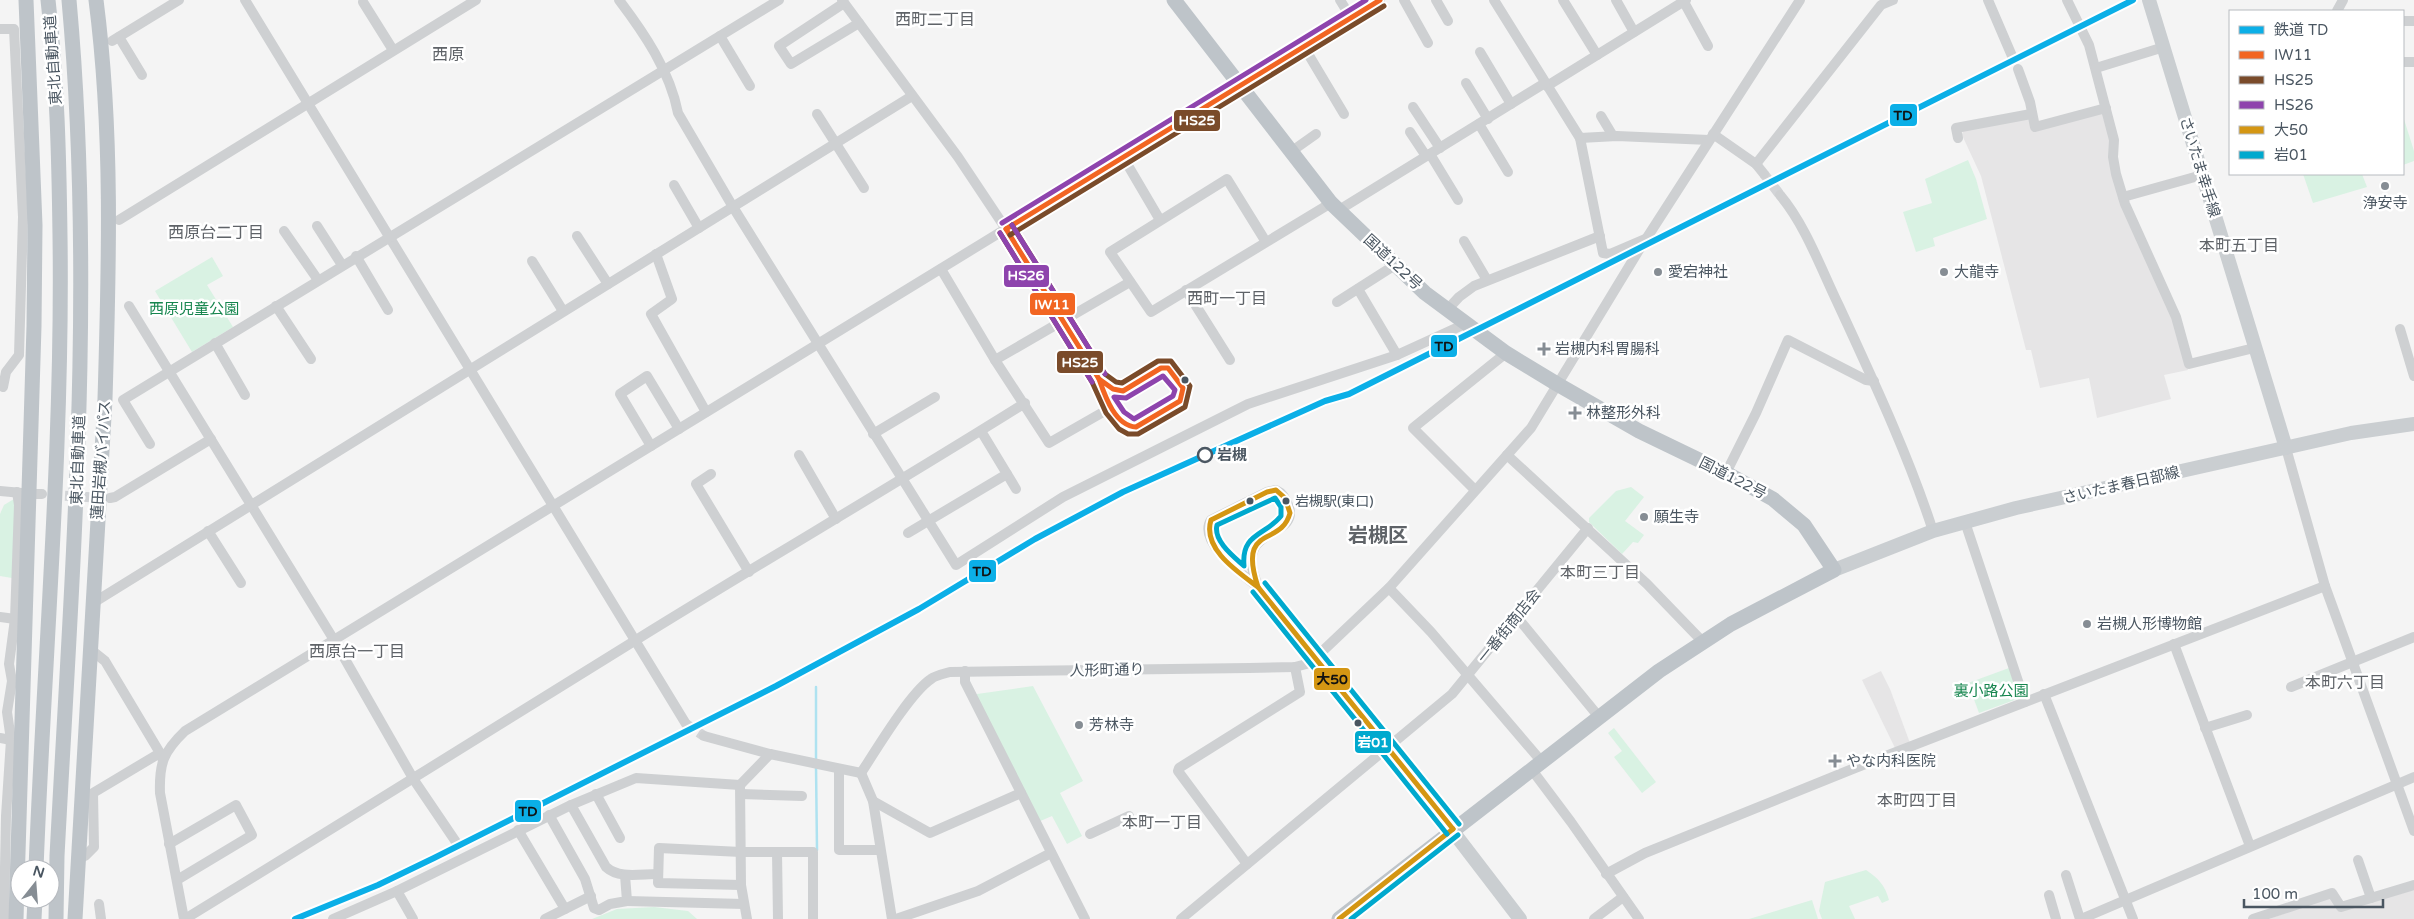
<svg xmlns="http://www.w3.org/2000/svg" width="2414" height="919" font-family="'Varela Round','Noto Sans JP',sans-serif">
	<rect width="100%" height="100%" fill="#f4f4f4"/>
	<g fill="#e6e5e6">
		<polygon points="2104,113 2111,146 2110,163 2173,317 2188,370 2164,375 2171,399 2097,418 2089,378 2040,388 2031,350 2026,350 1981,176 1962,135 1963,130 2028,118 2033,131"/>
		<polygon points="1881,671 1890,689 1910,743 1895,748 1862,680"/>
		<polygon points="2414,890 2414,919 2269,919 2331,897 2339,911"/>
	</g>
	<g fill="#d9f2e3">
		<polygon points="2403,116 2414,151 2414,161 2403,165"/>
		<polygon points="1968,160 1976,179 1987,219 1933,238 1935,246 1916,252 1903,212 1932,203 1925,179"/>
		<polygon points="2303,174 2362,174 2367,187 2313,203"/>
		<polygon points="212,257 223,276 207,285 233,327 192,352 155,291"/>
		<polygon points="1631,487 1644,497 1625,521 1644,535 1638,543 1633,542 1622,554 1589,522 1589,518 1616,491"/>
		<polygon points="14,499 15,506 12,578 0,576 0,514 4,505"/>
		<polygon points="2009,668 2020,698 1979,713 1968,683"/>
		<polygon points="1033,686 1083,781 1060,793 1082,836 1067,844 1052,816 1038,822 976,698 977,694"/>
		<polygon points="1614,728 1656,782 1642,793 1614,757 1622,751 1608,733"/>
		<path d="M1866,870C1878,878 1885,885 1889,900L1882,903L1878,896L1849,906L1855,919H1822L1819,911L1825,882Z"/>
		<polygon points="1812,900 1818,919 1749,919"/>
		<polygon points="654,907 688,911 697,919 592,919 617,909"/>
	</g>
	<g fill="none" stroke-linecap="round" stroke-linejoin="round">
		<g stroke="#aee2f0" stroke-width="2.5">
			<polyline points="816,760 816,687"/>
			<polyline points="816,766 817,850"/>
		</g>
		<g stroke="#d2d4d7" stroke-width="10" stroke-dasharray="10 5" stroke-linecap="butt">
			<polyline points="1764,174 1780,195"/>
			<polyline points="50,495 106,498"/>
			<polyline points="686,724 704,736"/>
		</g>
		<g stroke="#ced0d2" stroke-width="10">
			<polyline points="245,0 686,724"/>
			<path d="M619,0C644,33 670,71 678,113L733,207L956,565L1063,497L1248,404L1397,355L1465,324"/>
			<path d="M842,0L958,157L1006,229L1099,379C1103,393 1120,431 1136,427L1180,401L1182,397L1183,388L1168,368H1161C1136,383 1125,401 1099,379"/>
			<polyline points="1340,0 1351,18"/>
			<polyline points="1404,0 1428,43"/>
			<polyline points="1436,0 1448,21"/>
			<polyline points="1494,0 1580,138 1617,136 1709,140"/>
			<polyline points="1563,0 1597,55"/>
			<polyline points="1616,0 1634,32"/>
			<polyline points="1988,0 2012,56"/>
			<polyline points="2067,0 2089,45 2114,140 2113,157 2116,174 2125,204 2176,317 2189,364 2254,348"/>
			<polyline points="363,2 393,50"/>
			<polyline points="1684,2 1708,46"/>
			<polyline points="844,3 779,46 791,64 859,23"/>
			<polyline points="2337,11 2343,0"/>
			<polyline points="2403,21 2414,21"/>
			<polyline points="0,29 14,29 23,217 19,355 6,372 3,387"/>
			<polyline points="720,36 750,86"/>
			<polyline points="119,37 142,75"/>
			<polyline points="112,41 179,0"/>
			<polyline points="1304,47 1344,114"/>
			<polyline points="1480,52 1511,104"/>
			<polyline points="2403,62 2414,62"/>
			<polyline points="2096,68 2164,47"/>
			<polyline points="2018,69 2030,102 2035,127 2106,108"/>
			<polyline points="1466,83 1488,119"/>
			<polyline points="1547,86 1686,0"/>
			<polyline points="1413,107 1440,148"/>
			<polyline points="817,114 864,188"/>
			<polyline points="1601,116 1613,136"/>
			<polyline points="1479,124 1508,172"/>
			<polyline points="1410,132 1426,156"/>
			<polyline points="1713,134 1756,164 1764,174"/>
			<polyline points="1580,138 1603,253 1610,254 1645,239"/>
			<polyline points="1958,138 1956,128 2031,114"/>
			<polyline points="1292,151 1316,134"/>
			<polyline points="1430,154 1458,200"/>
			<polyline points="1123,157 1160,220"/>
			<polyline points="1756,164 1881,5 1893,0"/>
			<polyline points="674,185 699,228"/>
			<path d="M1780,195C1806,226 1821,269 1839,306C1873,380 1908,454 1933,531"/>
			<polyline points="2123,197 2202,175"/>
			<polyline points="1339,210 1545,83"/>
			<polyline points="119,220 476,0"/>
			<polyline points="317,226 342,265"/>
			<polyline points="284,231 318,280"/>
			<polyline points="577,236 608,284"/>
			<polyline points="1464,241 1487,280"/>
			<polyline points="1266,242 1227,179 1110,252 1151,312 1331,203"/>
			<polyline points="656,254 672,299 651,314 706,412"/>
			<polyline points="356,256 388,310"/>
			<polyline points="532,261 563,311"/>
			<polyline points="941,269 995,360 1049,443 1105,411"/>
			<polyline points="1358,289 1397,355"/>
			<polyline points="1186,290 1230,360"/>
			<polyline points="1337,302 1395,265"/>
			<polyline points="129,306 334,640 414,780 456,842"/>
			<polyline points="276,306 311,359"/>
			<polyline points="1447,310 1459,297 1474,286 1600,236"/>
			<polyline points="2400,329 2414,376"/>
			<polyline points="215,343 245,395"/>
			<polyline points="995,360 1130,282"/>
			<polyline points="873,434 935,397"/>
			<polyline points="150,444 123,400 779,0"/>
			<polyline points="651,446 620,394 647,376 679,429"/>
			<polyline points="2286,448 2325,586 2414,831"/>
			<polyline points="799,455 836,519"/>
			<polyline points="1507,455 1647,584 1702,641"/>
			<polyline points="1726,473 1756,413 1788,340 1866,380 1874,381"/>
			<polyline points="711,474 696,484 749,572"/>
			<polyline points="1007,474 1016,489"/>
			<path d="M1276,490C1283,493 1285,498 1288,505C1299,530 1261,531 1254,549C1248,562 1254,574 1258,587C1243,575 1197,542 1211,520L1267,492Z"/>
			<polyline points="1475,490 1413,428 1506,353"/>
			<polyline points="0,491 22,493"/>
			<polyline points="36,494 42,494"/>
			<polyline points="110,498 115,497 211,439"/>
			<polyline points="1965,522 2025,702"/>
			<polyline points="208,531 241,583"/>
			<polyline points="908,533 1007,474 981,431"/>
			<polyline points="1389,588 1431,632 1542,762"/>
			<polyline points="93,603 912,96"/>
			<polyline points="0,617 15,619"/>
			<polyline points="1517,617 1599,717"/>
			<polyline points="2174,644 2250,846"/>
			<polyline points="90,649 105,661 160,753"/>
			<polyline points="965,671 965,682 1085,919"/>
			<polyline points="2291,687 2414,637"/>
			<polyline points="2044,694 2133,919"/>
			<polyline points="2205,728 2247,715"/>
			<polyline points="704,736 770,754 861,773"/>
			<polyline points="0,738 11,740"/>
			<polyline points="839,769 839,850 879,850"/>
			<polyline points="1532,770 1571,822 1639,919"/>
			<path d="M861,773C876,750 910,693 931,679C936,675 943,674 950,672L1249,668L1295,667L1310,663L1389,588L1531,428L1639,250L1800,0"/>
			<polyline points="861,773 873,801 892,919"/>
			<polyline points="596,794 620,838"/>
			<polyline points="741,794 802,796"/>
			<polyline points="873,801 930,833 1021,793"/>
			<path d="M571,805L606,867C619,879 640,874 657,874"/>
			<polyline points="549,815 585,879 594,908 599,910 610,904 627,901 625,875"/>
			<polyline points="518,830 565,909"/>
			<polyline points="1090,834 1129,816"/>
			<polyline points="169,844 236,805 252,835 177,880"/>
			<polyline points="777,852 778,919"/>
			<polyline points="85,856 94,847 93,793 160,753 163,760"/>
			<polyline points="2358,860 2371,898"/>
			<polyline points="1247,864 1178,771 1179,768 1300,692 1295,667"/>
			<polyline points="1606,874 1645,853 1855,768 2325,586"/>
			<polyline points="2066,875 2080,919"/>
			<polyline points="741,885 658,883 659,848 741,852 813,852 813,919"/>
			<polyline points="397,891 413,919"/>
			<polyline points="2049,895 2056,919"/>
			<polyline points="627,901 744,904"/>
			<polyline points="99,904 101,919"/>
			<polyline points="4,919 6,816 11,740 7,712 12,681 9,664 15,619 19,505 17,492"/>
			<path d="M184,919L160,793C159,764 163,752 185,731L1380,0"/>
			<path d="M185,919C336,827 485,733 636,640C765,560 896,484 1025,403"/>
			<polyline points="333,919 397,891 571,805 636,778 740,785"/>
			<polyline points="545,919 591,896"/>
			<polyline points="747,919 741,885 740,785 770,754"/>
			<polyline points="896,919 978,891 1051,853"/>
			<polyline points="1181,919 1452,694 1588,528"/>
			<polyline points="1594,919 1623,897"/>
			<polyline points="2081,919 2414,777"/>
			<polyline points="2253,919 2332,893 2341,907 2414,885"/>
		</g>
		<g stroke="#caced1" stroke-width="14">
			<polyline points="2149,0 2286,448"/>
			<polyline points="1834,570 1933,531 2016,508 2351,433 2414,424"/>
			<polyline points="1258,587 1389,748 1520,919"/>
		</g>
		<g stroke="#bec4c9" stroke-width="15">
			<polyline points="1174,0 1331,203 1425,293 1506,353 1557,384 1639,431 1726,473 1773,499 1804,525 1834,570 1731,624 1659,671 1339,919"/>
			<path d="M36,869C44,658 63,447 60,236C59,157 57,78 48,0"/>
			<polyline points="16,919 34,326 35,225 26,0"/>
			<polyline points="34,919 35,899"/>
			<path d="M56,919L57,856C72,570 95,286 69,0"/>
			<path d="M75,919L105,399C109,266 113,132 96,0"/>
		</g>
		<defs>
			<g id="bus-1">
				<polyline points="1006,229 1099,379"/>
				<polyline points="1006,229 1380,0"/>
				<path d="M1161,368H1168L1183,388L1180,401L1136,427C1115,426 1105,396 1099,379L1113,389L1123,391Z"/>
			</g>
			<g id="bus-2">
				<polyline points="1000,233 1092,382 1106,413 1119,429 1128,434 1138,434 1185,407 1190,386 1171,361 1158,361 1122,383 1116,382 1105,374 1012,225"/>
				<polyline points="1010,235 1384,6"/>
			</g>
			<g id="bus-3">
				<polyline points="1002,223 1366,0"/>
				<polyline points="1012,225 1105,374"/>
				<polyline points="1000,233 1092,382"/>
				<polygon points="1163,376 1175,390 1173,396 1134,419 1124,412 1114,397 1126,398"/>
			</g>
			<g id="bus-4">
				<path d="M1276,490L1285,498L1290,513C1281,548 1237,523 1258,587C1238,572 1202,549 1211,520L1267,492Z"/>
				<polyline points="1258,587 1453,829"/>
				<polyline points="1339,919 1453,829"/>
			</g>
			<g id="bus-5">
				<path d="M1275,498L1281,507V516C1265,536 1241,533 1244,566C1234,557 1213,541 1217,525Z"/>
				<polyline points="1265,583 1459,824"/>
				<polyline points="1253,592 1447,834"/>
				<polyline points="1351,919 1458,835"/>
			</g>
		</defs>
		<use href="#bus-1" stroke="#fff" stroke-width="9"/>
		<use href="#bus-2" stroke="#fff" stroke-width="9"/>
		<use href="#bus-3" stroke="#fff" stroke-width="9"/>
		<use href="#bus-4" stroke="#fff" stroke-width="9"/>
		<use href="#bus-5" stroke="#fff" stroke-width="9"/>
		<use href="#bus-1" stroke="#f26522" stroke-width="5"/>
		<use href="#bus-2" stroke="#7a4b2a" stroke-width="5"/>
		<use href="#bus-3" stroke="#8e44ad" stroke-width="5"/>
		<use href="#bus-4" stroke="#d49613" stroke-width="5"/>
		<use href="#bus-5" stroke="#00a9ce" stroke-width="5"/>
		<defs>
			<polyline id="rail-1" points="295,919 378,885 434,858 776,686 919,609 1035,539 1123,492 1325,401 1349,394 2133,0"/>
		</defs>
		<use href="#rail-1" stroke="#fff" stroke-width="10"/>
		<use href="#rail-1" stroke="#0bafe7" stroke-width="6"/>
	</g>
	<g fill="#868d94" stroke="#fff" stroke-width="2">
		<circle cx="2385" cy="186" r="5"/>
		<circle cx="1658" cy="272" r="5"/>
		<circle cx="1944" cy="272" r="5"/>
		<path d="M1541.5 341.5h5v5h5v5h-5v5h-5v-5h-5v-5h5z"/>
		<path d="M1572.5 405.5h5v5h5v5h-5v5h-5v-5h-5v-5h5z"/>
		<circle cx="1644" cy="517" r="5"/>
		<circle cx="2087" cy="624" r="5"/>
		<circle cx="1079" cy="725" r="5"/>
		<path d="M1832.5 753.5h5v5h5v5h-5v5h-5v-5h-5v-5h5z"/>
	</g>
	<g fill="#4a5661" stroke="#fff" stroke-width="2">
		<circle cx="1185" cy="380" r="4.5"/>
		<circle cx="1250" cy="501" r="4.5"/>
		<circle cx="1286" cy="501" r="4.5"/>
		<circle cx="1358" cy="723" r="4.5"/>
	</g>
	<circle fill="#fff" stroke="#4a5661" stroke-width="2.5" cx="1205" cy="455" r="7"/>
	<g text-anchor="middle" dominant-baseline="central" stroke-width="5" stroke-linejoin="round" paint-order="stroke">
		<g font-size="14" fill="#4a5661" stroke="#fff" text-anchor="start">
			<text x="1295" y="501">岩槻駅(東口)</text>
		</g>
		<g font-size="15" fill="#4a5661" stroke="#fff">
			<text transform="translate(53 60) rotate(-94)">東北自動車道</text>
			<text transform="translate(2200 167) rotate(73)">さいたま幸手線</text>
			<text transform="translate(1393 262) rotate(43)">国道122号</text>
			<text transform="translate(78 460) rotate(-88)">東北自動車道</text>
			<text transform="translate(101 460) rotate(-86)">蓮田岩槻バイパス</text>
			<text transform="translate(1733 478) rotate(27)">国道122号</text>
			<text transform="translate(2121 485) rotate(-13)">さいたま春日部線</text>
			<text transform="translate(1509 626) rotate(-51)">一番街商店会</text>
			<text transform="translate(1107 670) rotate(-1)">人形町通り</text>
		</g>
		<g font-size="15" fill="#4a5661" stroke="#fff" text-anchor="start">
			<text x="2385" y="203" text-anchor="middle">浄安寺</text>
			<text x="1668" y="272">愛宕神社</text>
			<text x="1954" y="272">大龍寺</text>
			<text x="1555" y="349">岩槻内科胃腸科</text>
			<text x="1586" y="413">林整形外科</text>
			<text x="1654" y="517">願生寺</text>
			<text x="2097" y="624">岩槻人形博物館</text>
			<text x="1089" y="725">芳林寺</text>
			<text x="1846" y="761">やな内科医院</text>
		</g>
		<g font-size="15" fill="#17864f" stroke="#fff">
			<text x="194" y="309">西原児童公園</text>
			<text x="1991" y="691">裏小路公園</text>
		</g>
		<g font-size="15" font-weight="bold" fill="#4a5661" stroke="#fff" text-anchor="start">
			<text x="1217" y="455">岩槻</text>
		</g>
		<g font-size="16" fill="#5f6368" stroke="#fff">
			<text x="935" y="20">西町二丁目</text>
			<text x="448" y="55">西原</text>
			<text x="216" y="233">西原台二丁目</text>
			<text x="2239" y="246">本町五丁目</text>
			<text x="1227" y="299">西町一丁目</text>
			<text x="1600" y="573">本町三丁目</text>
			<text x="357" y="652">西原台一丁目</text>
			<text x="2345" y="683">本町六丁目</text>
			<text x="1917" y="801">本町四丁目</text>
			<text x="1162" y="823">本町一丁目</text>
		</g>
		<g font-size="20" font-weight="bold" fill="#5f6368" stroke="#fff">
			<text x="1378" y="536">岩槻区</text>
		</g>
	</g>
	<g stroke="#fff" stroke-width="2">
		<rect x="1889" y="103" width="29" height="24" rx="5" fill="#0bafe7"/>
		<rect x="1173" y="109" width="48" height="23" rx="5" fill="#7a4b2a"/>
		<rect x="1003" y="264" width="47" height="24" rx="5" fill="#8e44ad"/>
		<rect x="1029" y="292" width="47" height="24" rx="5" fill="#f26522"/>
		<rect x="1430" y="334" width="28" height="24" rx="5" fill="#0bafe7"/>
		<rect x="1056" y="350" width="48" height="24" rx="5" fill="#7a4b2a"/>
		<rect x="968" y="559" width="29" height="24" rx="5" fill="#0bafe7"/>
		<rect x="1313" y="667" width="38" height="24" rx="5" fill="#d49613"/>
		<rect x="1354" y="730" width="38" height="24" rx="5" fill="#00a9ce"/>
		<rect x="514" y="799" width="28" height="24" rx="5" fill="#0bafe7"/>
	</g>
	<g font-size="14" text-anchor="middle" font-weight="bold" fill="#fff">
		<text x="1197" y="125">HS25</text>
		<text x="1026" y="280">HS26</text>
		<text x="1052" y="309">IW11</text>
		<text x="1080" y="367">HS25</text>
		<text x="1373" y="747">岩01</text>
	</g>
	<g font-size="14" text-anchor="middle" font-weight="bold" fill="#111">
		<text x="1903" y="120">TD</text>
		<text x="1444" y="351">TD</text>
		<text x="982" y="576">TD</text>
		<text x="1332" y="684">大50</text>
		<text x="528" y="816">TD</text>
	</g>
	<rect x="2229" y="10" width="175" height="165" fill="#ffffff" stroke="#b7bbc0"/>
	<rect x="2239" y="26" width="25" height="8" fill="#0bafe7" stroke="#b7bbc0"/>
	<text x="2274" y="35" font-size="15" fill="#4a5661">鉄道 TD</text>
	<rect x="2239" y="51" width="25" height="8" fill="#f26522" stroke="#b7bbc0"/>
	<text x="2274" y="60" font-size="15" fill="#4a5661">IW11</text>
	<rect x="2239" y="76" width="25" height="8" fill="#7a4b2a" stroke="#b7bbc0"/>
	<text x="2274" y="85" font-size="15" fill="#4a5661">HS25</text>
	<rect x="2239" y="101" width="25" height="8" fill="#8e44ad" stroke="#b7bbc0"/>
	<text x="2274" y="110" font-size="15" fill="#4a5661">HS26</text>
	<rect x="2239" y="126" width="25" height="8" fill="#d49613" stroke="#b7bbc0"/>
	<text x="2274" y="135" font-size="15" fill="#4a5661">大50</text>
	<rect x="2239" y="151" width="25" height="8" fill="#00a9ce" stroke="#b7bbc0"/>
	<text x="2274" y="160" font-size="15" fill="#4a5661">岩01</text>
	<g transform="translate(35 884) rotate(17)"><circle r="24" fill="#ffffff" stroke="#b7bbc0"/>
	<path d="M0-4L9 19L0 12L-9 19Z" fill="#868d94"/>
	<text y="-8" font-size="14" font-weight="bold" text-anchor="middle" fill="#4a5661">N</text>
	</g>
	<path d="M2244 899v8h139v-8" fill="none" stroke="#4a5661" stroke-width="2.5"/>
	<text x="2252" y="899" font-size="15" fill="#4a5661" stroke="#ffffff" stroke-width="4" paint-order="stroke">100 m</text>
</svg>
